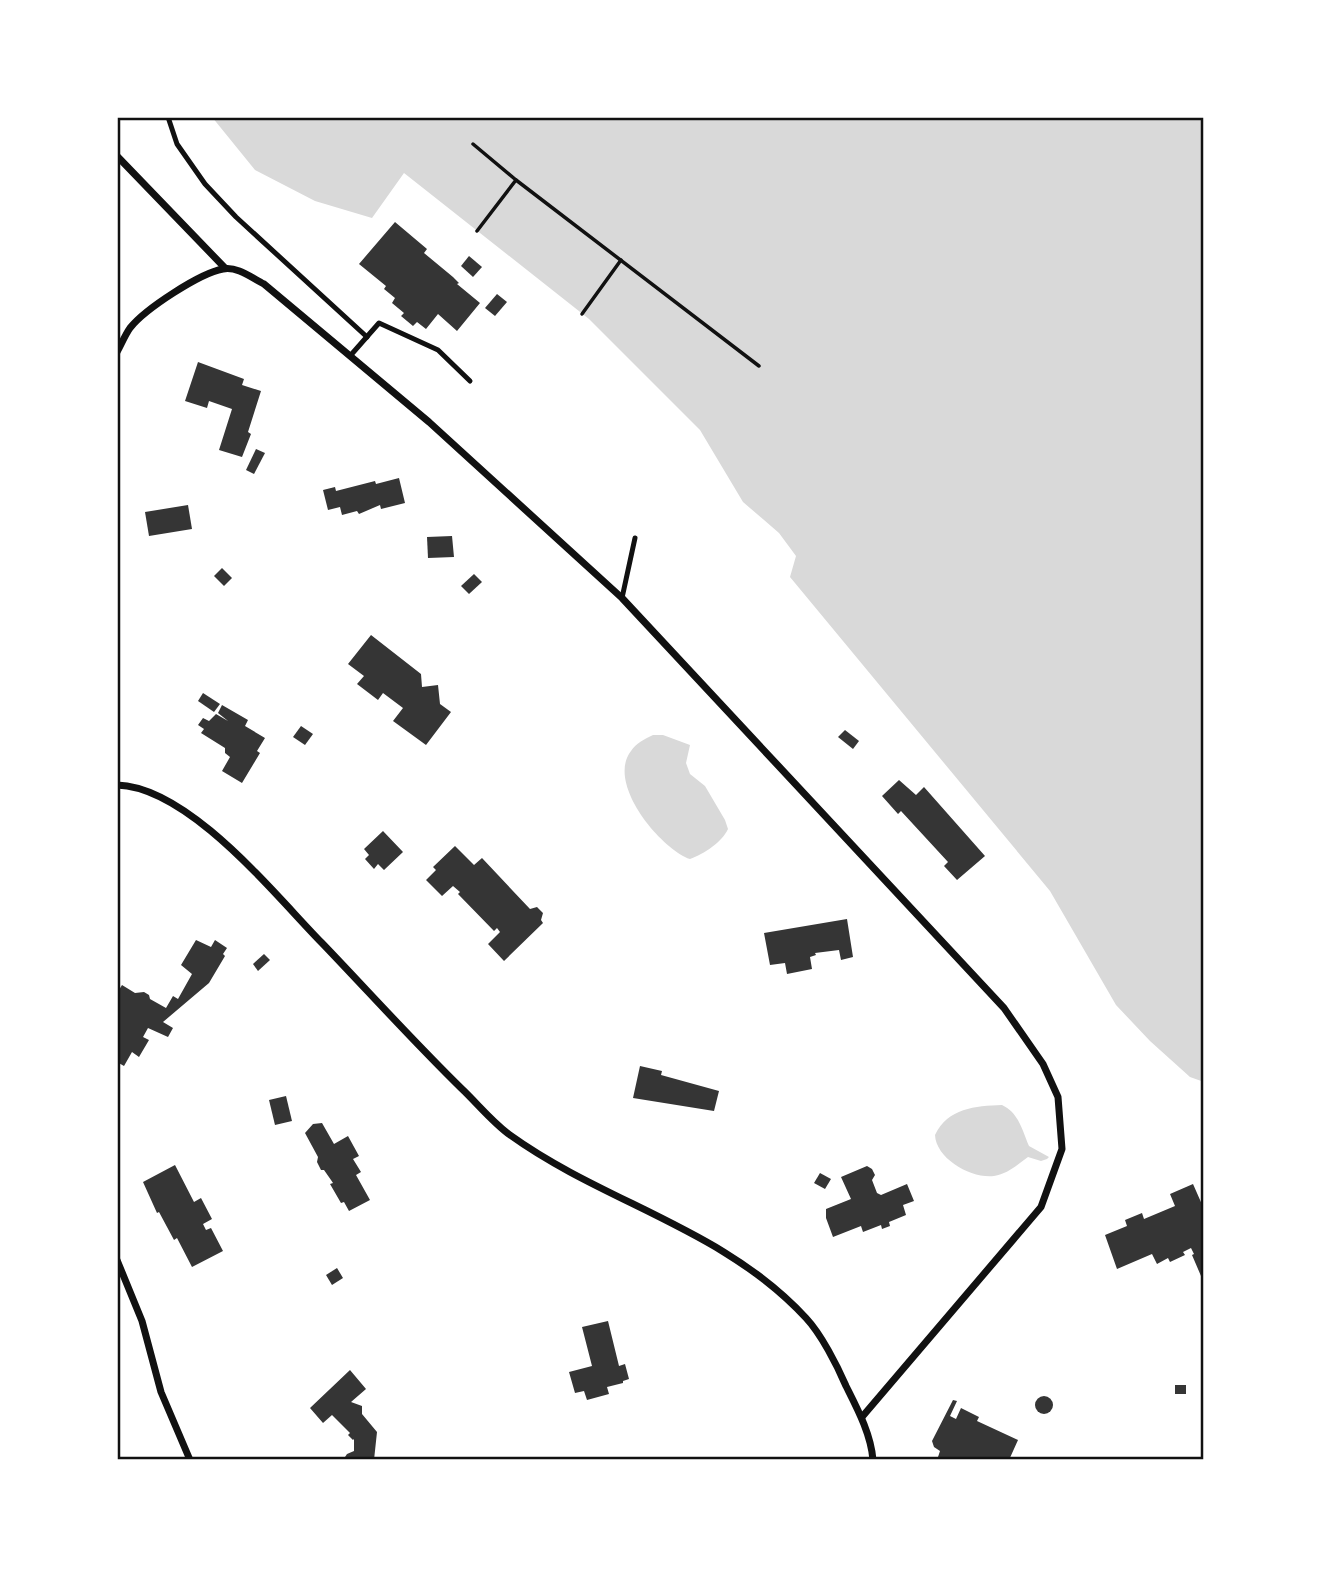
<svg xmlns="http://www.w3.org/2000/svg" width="1321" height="1577" font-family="'Open Sans',sans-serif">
	<rect width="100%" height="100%" fill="#fff"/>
	<g fill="#d9d9d9">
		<polygon points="212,117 1204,117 1204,1082 1190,1077 1150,1041 1116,1005 1050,891 790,577 796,556 779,533 743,502 700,430 589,319 404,173 372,218 315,201 255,170"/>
		<path d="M653,735H663L690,745L686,763L690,774L705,786L725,820L728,829C722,842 704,854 690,859C660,848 606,783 631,751C636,743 645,739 653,735Z"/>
		<path d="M1002,1105C1019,1113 1022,1130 1029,1146L1049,1157L1047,1159L1041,1161L1028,1157C1017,1165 1008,1174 994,1176C972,1179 936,1159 935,1135C948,1108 975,1106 1002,1105Z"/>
	</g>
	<g fill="#353535">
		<polygon points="395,222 427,249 424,253 453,277 459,283 457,284 480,303 457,331 438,314 426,329 417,322 413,326 401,316 404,313 392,303 395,298 384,289 386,286 359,264"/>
		<polygon points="469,256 482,267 473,277 461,266"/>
		<polygon points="497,294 507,302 495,316 485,308"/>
		<polygon points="198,362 244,379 242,385 261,391 248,432 251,434 242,457 219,450 232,409 209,401 207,408 185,401"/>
		<polygon points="256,449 265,453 254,474 246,470"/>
		<polygon points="399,478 405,503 381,509 380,505 359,514 357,511 342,515 340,507 328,510 323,490 335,487 336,491 375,481 376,484"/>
		<polygon points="188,505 192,529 149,536 145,512"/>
		<polygon points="452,536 454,557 428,558 427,537"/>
		<polygon points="222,568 232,578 224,586 214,576"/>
		<polygon points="474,574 482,582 469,594 461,586"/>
		<polygon points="371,635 421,674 422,687 438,685 440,704 451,712 426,745 393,721 403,708 383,693 378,700 357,684 364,676 348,664"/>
		<polygon points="203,693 220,704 214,712 198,701"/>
		<polygon points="222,705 248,720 245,726 265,738 257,751 260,753 242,783 222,771 230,757 225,753 225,748 201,733 204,729 198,725 203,718 209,721 216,714 228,721 218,713"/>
		<polygon points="301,726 313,734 305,745 293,737"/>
		<polygon points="845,730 859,741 853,749 838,737"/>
		<polygon points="899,780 916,795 924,787 985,856 957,880 944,866 948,862 901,811 898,814 882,796"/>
		<polygon points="383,831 403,852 384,870 378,864 374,869 365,859 369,855 364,849"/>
		<polygon points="455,846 474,865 482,858 530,909 537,907 543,913 541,920 543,923 504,961 488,944 500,932 497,928 494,931 458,894 460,892 453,886 442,896 426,880 436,870 433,867"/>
		<polygon points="847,919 853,957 841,960 839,950 815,953 816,955 810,957 812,969 787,974 785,963 770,965 764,933"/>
		<polygon points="196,940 211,947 215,940 227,948 223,954 225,956 209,983 163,1022 173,1028 168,1037 148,1028 143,1037 149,1040 139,1057 132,1052 124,1066 117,1062 117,1002 120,997 117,993 122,985 135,993 144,992 149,995 150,999 166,1008 173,996 178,999 192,974 181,965"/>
		<polygon points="264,954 270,960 258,971 253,964"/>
		<polygon points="640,1066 662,1071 661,1075 719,1091 714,1111 633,1098"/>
		<polygon points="286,1096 292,1121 275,1125 269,1100"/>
		<polygon points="322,1123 334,1144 348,1136 359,1156 353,1159 361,1172 356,1175 370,1200 349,1211 344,1202 341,1203 330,1184 333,1183 331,1180 324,1170 321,1170 317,1162 318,1157 305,1133 313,1124"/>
		<polygon points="175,1165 194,1202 201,1198 212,1219 203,1224 206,1230 211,1228 223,1251 192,1267 177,1238 174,1240 159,1212 157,1213 143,1182"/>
		<polygon points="867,1166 872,1169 875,1175 872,1180 877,1193 881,1195 907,1184 914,1201 903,1205 906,1215 889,1222 890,1226 882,1229 881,1225 863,1232 861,1226 833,1237 826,1218 826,1209 851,1199 841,1177"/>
		<polygon points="820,1173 831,1179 825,1189 814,1183"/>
		<polygon points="1193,1184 1204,1209 1204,1283 1192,1255 1194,1254 1191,1248 1183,1252 1185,1255 1170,1262 1168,1258 1157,1264 1152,1254 1117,1269 1105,1235 1127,1226 1125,1220 1142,1213 1144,1219 1175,1206 1170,1194"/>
		<polygon points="337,1268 343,1278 332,1285 326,1275"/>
		<polygon points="608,1321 619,1366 625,1364 629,1379 623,1381 623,1383 607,1387 609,1394 587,1400 584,1391 575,1393 569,1372 592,1366 582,1327"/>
		<polygon points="350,1370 366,1389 351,1402 362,1406 362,1414 377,1432 374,1460 343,1460 347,1454 354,1451 354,1439 353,1440 348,1435 350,1433 332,1415 323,1423 310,1408"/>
		<rect x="1175" y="1385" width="11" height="9"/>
		<circle cx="1044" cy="1405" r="9"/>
		<polygon points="953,1400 957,1401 950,1416 956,1419 961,1408 979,1417 977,1421 1018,1440 1009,1460 937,1460 940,1451 934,1447 932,1441"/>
	</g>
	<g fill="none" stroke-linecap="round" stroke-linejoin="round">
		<g stroke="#111" stroke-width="3.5">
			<polyline points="473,144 516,180 477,231"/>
			<polyline points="516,180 759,366"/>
			<polyline points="582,314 621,260"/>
		</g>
		<g stroke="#111" stroke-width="5">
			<polyline points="168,117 177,144 205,184 236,217 367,337"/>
			<polyline points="350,356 379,323 438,350 470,381"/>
			<polyline points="622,598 635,538"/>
		</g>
		<g stroke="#111" stroke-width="7">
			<polyline points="117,156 225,268"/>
			<path d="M117,352C121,345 125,335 130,328C145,309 200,273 223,269C237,266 252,278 264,284L429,422L622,598L1004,1008L1043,1064L1058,1097L1062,1149L1041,1207L862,1417"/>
			<path d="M117,785C189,787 274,894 322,943C368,991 413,1041 461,1088C477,1103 492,1122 510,1135C606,1204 723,1228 806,1318C821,1334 837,1365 846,1386C857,1408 871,1434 873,1460"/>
			<polyline points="117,1260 142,1321 161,1392 190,1460"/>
		</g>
	</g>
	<rect width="1321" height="1577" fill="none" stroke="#ffffff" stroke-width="238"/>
	<rect x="119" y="119" width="1083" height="1339" fill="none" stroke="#111" stroke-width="2.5"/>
</svg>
